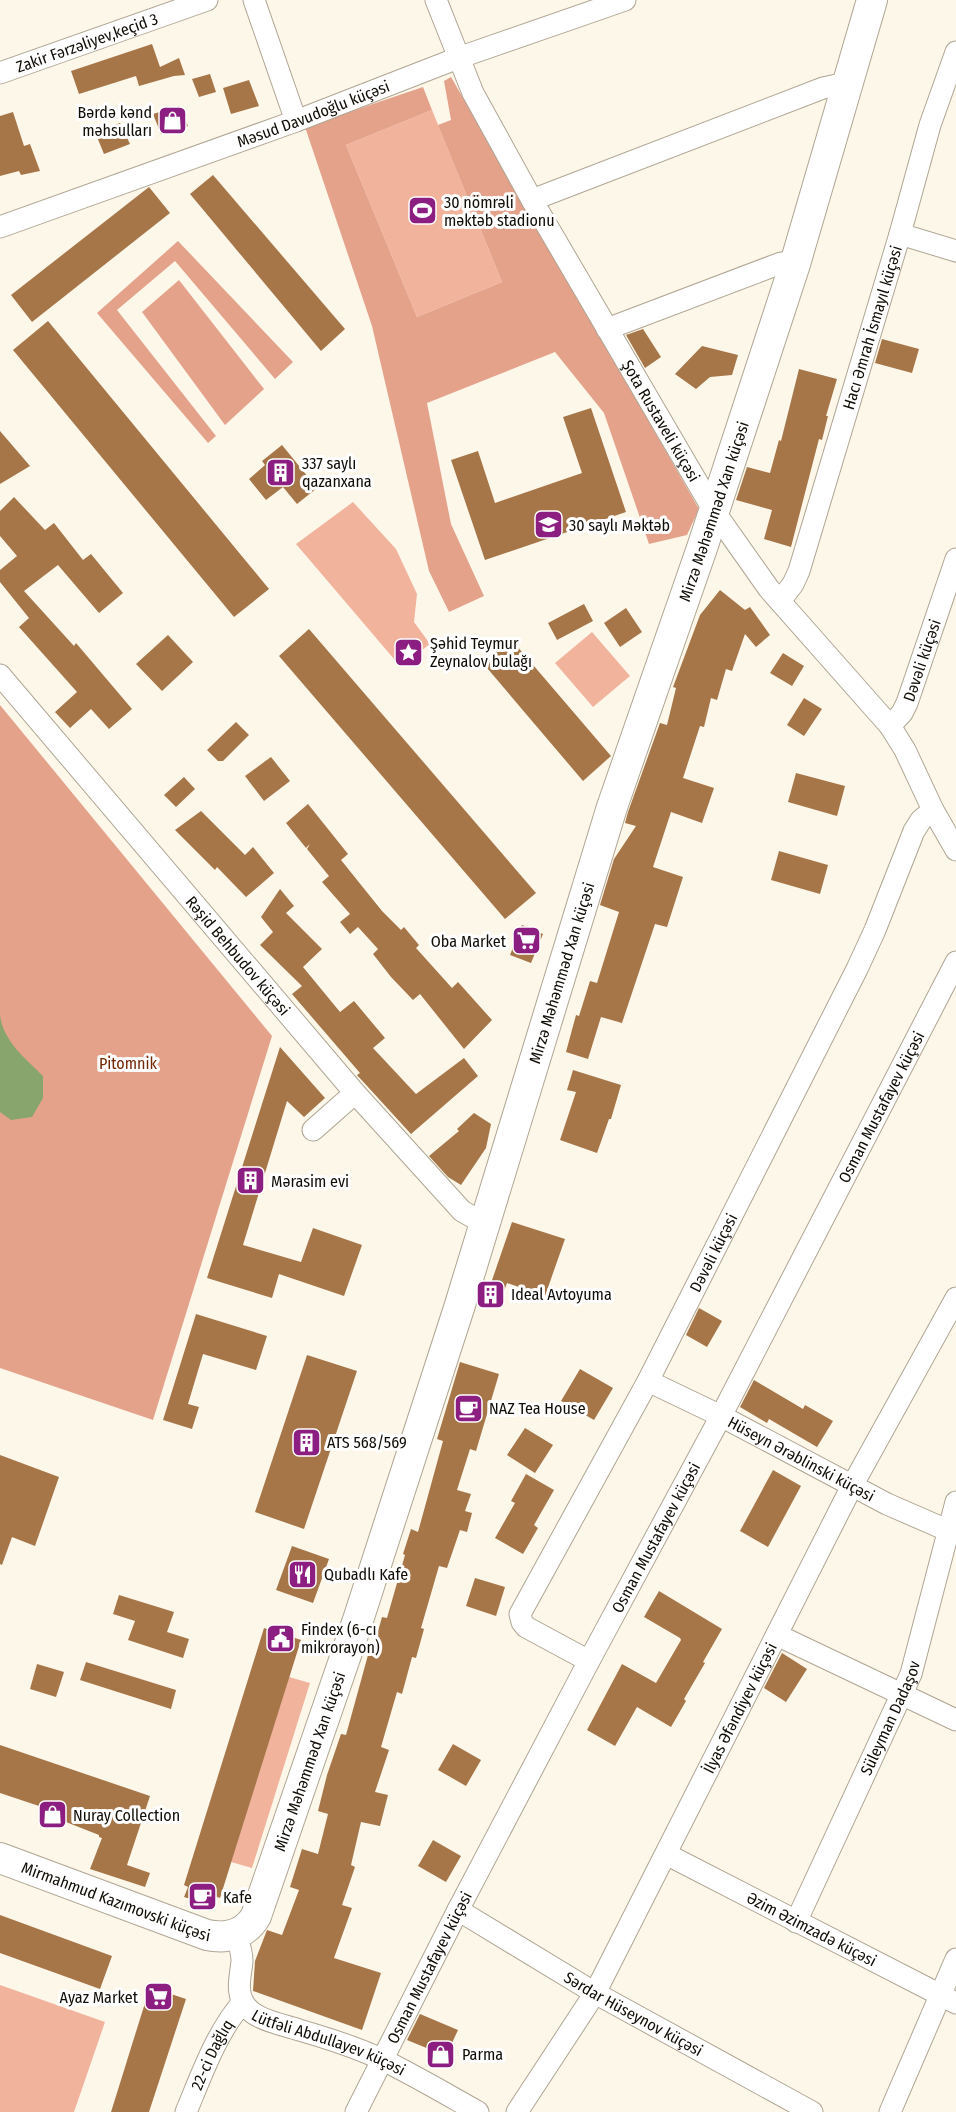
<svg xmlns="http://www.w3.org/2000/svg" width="956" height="2112" font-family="'Fira Sans Condensed',sans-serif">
	<rect width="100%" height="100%" fill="#fdf7ea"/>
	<g fill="#f2b39d">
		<polygon points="432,110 502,282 417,317 346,145"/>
		<polygon points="353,502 396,549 417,594 414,622 430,644 400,666 296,544"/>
		<polygon points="592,632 630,676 593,707 555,663"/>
		<polygon points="289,1677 310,1683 252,1868 231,1862"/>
		<polygon points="0,1985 105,2022 74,2112 0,2112"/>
	</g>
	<g fill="#e4a28b">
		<polygon points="451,77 699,509 687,535 649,544 604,413 555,352 427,403 451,524 484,596 449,612 429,571 372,326 305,127 423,87 432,110 346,145 417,317 502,282 438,125 451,120 444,81"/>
		<polygon points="178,241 293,362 275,379 175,261 117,310 216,436 208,443 97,313"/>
		<polygon points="179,280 264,389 225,425 142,312"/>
		<polygon points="0,705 272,1036 153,1420 0,1368"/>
	</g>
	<path fill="#88a56d" d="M0,1015C3,1041 25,1058 43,1076V1098L32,1117L11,1120L0,1112Z"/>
	<g fill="#a67649">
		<polygon points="152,44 160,67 179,58 185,75 174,76 139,86 136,76 79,94 71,71"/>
		<polygon points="210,74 216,92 199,97 192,79"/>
		<polygon points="249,80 259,106 231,114 223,88"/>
		<polygon points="179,106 188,126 161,134 153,114"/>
		<polygon points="13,112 24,146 30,144 40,171 21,175 19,171 0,176 0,116"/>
		<polygon points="120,123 130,144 104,154 95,132"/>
		<polygon points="213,175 345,329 321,351 190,194"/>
		<polygon points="149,187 170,213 32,322 11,295"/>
		<polygon points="48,321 269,589 234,617 13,350"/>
		<polygon points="643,329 661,357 645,368 626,335"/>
		<polygon points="882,339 919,349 912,373 875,363"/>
		<polygon points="702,346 738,355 732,375 710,377 696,389 675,374"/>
		<polygon points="799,369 837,379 826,416 828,416 822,440 819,439 791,547 764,539 772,510 736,500 747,467 770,473 779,440 781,441"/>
		<polygon points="591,408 626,512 485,560 451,460 478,451 495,503 582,473 563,417"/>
		<polygon points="0,431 30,466 0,484"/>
		<polygon points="282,445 317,488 297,504 283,487 266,500 249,479 265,465 262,461"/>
		<polygon points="14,497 45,530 54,523 83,560 91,554 123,593 99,613 58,565 24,591 74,646 76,643 132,709 109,729 91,709 70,728 55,712 77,692 19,627 29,618 0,582 0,570 17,556 0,536 0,511"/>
		<polygon points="720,590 745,610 750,607 770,635 756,647 745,634 732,671 726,669 717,700 711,698 704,727 700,726 683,778 714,788 702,823 671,812 653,867 683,877 667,927 655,924 622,1023 601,1017 588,1059 566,1052 576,1015 579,1016 590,981 597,983 619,912 600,905 614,859 636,826 625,823 628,812 660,723 667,725 676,688 673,687 700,615"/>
		<polygon points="584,604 593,621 557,640 548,623"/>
		<polygon points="626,608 642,632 620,647 604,623"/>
		<polygon points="309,629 536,893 505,919 279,656"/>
		<polygon points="168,635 193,662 162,691 136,664"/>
		<polygon points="510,638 611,756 583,781 482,662"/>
		<polygon points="783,653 804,666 792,686 770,673"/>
		<polygon points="804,698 822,709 804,736 787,725"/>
		<polygon points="236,722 249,735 223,761 218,761 207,750"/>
		<polygon points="271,757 290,781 264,801 245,776"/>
		<polygon points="796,773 845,786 837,816 788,802"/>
		<polygon points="184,777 195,789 176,807 164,795"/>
		<polygon points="308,804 348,854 341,860 382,911 401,930 404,927 419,945 416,948 452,988 458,982 492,1020 464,1049 420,994 413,1000 391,977 373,954 378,949 358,927 350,934 340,922 350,914 322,882 329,876 307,849 310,844 306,848 286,823"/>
		<polygon points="201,811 245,855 253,847 274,873 246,897 217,867 215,870 175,830"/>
		<polygon points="779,851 828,865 820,894 771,880"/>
		<polygon points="280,889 294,906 286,913 322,949 303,967 340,1012 354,1001 385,1038 373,1048 416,1094 464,1058 478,1076 411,1134 357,1075 360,1073 292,994 302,986 260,945 273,932 261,917"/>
		<polygon points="522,925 543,934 531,963 510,955"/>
		<polygon points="280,1047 325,1098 304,1117 287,1101 243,1245 301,1262 313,1228 362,1245 344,1296 279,1274 272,1298 207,1278"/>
		<polygon points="573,1070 621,1085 611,1119 609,1119 597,1153 560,1140 576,1092 567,1090"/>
		<polygon points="474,1113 491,1124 486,1148 461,1185 448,1177 429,1156 459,1131 457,1129"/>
		<polygon points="512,1222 565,1239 545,1296 507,1283 499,1305 480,1299 484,1284 490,1286"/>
		<polygon points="699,1308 722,1321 707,1347 686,1335"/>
		<polygon points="196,1314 267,1336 256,1370 203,1354 188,1404 199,1407 192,1429 163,1420"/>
		<polygon points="307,1355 357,1371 304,1529 255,1512"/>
		<polygon points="460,1362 499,1374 476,1451 470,1449 457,1490 471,1494 465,1511 472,1513 467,1532 460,1530 447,1568 439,1566 421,1628 424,1629 416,1658 412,1657 402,1694 397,1692 381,1747 389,1750 375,1792 388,1795 380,1826 361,1822 351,1865 355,1867 342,1905 352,1908 334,1958 381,1973 362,2030 253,1991 255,1961 267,1930 282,1935 299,1890 290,1887 302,1849 318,1854 328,1814 318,1811 327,1775 341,1734 346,1735 368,1655 371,1656 382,1617 387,1618 405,1555 403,1554 411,1529 418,1532 443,1441 437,1439"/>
		<polygon points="580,1369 613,1388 594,1420 561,1401"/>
		<polygon points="754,1380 803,1409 805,1405 833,1421 817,1447 769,1419 767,1423 740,1407"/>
		<polygon points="525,1428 553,1445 535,1473 507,1455"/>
		<polygon points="0,1455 59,1477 35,1546 12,1537 2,1565 0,1564"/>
		<polygon points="773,1470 801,1486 768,1547 740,1531"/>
		<polygon points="526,1474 554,1490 534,1525 538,1528 523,1554 495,1538 515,1503 511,1501"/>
		<polygon points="292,1546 329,1559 313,1603 276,1590"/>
		<polygon points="475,1578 505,1587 496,1616 466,1606"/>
		<polygon points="659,1591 722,1629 703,1662 705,1663 684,1699 686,1701 671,1727 637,1707 615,1746 587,1730 622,1664 656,1683 681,1640 680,1638 644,1617"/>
		<polygon points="119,1595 174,1612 167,1632 189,1639 183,1658 128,1640 135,1621 113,1614"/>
		<polygon points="264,1628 301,1640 220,1898 210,1894 207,1904 184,1897 188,1887 184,1885"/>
		<polygon points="782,1653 807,1669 786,1702 764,1688"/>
		<polygon points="86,1662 176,1690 171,1709 80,1680"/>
		<polygon points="37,1664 64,1672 56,1697 30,1689"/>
		<polygon points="453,1744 481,1760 466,1786 438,1770"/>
		<polygon points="0,1745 150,1796 127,1865 150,1873 145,1887 90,1869 102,1838 99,1837 99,1835 43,1813 45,1808 0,1793"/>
		<polygon points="433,1840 461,1856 446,1882 418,1866"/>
		<polygon points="0,1915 112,1956 100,1989 0,1953"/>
		<polygon points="150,1987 186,1999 149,2112 111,2112"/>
		<polygon points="420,2014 458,2030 446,2056 407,2040"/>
	</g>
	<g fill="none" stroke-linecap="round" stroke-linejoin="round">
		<defs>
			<g id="street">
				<polyline points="254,0 296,121"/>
				<path id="s1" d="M436,0L473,93L532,200L714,511L769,589L890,726L905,750L933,810L956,850"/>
				<path id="s2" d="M0,73L207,0"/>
				<polyline points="532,200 823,88 837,85 848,86"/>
				<path id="s3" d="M0,227L296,121L458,58L625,0"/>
				<polyline points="900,234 956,251"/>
				<polyline points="607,329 773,266 781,263 795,264"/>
				<path id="s4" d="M780,601L793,584L799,571L900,234L930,125L956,52"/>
				<path id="s5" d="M0,675L355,1093L462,1211L485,1224"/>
				<path id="s6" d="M890,726L902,713L907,703L956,559"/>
				<polyline points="313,1130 355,1093"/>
				<path id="s7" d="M648,1381L721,1416L887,1504L956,1534"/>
				<polyline points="777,1635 956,1720"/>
				<path id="s8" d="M589,1661L526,1627L522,1622L520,1614L648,1381L857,969L875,930L914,831L921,820L933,810"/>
				<path id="s9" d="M666,1854L956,2003"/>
				<path id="s10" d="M458,1910L595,1993L812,2112"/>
				<path id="s11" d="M796,1922L911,1674L956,1502"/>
				<path id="s12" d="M236,1935C239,1943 242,1952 242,1961C241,1974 236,1989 243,2002C252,2020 282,2024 299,2030C327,2038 355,2047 381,2059C414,2075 446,2094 478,2112"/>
				<path id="s13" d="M186,2112C202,2074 216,2033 243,2002"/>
				<path id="s14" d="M356,2112L458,1910L589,1661L721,1416L956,962"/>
				<path id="s15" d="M517,2112L595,1993L852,1486L956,1298"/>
				<polyline points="890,2112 956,1959"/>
			</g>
			<g id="secondary">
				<path id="s16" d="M0,1858L207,1935C227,1939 245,1935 256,1916L358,1620L459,1308L612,807L702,548L795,264L872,0"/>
			</g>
		</defs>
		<use href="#street" stroke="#afa592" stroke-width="23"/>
		<use href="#secondary" stroke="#afa592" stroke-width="32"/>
		<use href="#street" stroke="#fff" stroke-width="21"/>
		<use href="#secondary" stroke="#fff" stroke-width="30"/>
	</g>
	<defs>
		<symbol id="shop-square" viewBox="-11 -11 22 22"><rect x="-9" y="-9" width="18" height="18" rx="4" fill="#8d1e81" stroke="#fff"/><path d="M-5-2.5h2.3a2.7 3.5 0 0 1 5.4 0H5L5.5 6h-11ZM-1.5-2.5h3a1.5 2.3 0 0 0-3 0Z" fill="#fff"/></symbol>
		<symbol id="stadium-square" viewBox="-11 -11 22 22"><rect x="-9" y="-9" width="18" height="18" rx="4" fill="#8d1e81" stroke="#fff"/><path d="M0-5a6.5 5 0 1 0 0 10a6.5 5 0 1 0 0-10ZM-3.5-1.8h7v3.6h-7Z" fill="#fff"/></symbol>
		<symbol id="building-square" viewBox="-11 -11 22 22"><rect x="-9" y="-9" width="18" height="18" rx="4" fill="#8d1e81" stroke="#fff"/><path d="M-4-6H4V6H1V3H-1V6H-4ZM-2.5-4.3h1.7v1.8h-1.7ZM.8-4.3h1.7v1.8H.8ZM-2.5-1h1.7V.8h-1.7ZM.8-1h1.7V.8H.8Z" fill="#fff"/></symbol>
		<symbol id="school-square" viewBox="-11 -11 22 22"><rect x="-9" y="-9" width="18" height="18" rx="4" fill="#8d1e81" stroke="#fff"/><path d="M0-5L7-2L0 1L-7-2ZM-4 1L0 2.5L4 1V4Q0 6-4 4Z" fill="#fff"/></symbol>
		<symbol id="sight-square" viewBox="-11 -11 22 22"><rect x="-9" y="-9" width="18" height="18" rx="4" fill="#8d1e81" stroke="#fff"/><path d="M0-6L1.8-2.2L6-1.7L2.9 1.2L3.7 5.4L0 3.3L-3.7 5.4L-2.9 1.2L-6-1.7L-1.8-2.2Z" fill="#fff"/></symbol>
		<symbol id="supermarket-square" viewBox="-11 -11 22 22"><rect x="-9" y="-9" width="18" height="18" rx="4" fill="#8d1e81" stroke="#fff"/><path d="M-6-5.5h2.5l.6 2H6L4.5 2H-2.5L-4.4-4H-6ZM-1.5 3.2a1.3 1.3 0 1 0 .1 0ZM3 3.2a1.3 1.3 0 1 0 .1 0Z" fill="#fff"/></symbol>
		<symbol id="cafe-square" viewBox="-11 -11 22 22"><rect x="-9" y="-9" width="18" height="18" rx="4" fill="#8d1e81" stroke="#fff"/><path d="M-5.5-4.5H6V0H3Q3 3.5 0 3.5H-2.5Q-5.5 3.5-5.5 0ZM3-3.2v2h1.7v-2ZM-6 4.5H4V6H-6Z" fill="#fff"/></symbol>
		<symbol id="restaurant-square" viewBox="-11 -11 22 22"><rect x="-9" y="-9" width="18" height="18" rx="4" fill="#8d1e81" stroke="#fff"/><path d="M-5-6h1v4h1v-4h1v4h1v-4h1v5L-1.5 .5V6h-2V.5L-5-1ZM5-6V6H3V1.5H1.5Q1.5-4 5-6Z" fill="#fff"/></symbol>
		<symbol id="civic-square" viewBox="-11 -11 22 22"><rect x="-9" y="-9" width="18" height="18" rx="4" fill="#8d1e81" stroke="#fff"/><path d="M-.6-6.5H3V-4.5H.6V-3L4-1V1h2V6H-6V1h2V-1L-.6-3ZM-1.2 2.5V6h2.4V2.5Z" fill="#fff"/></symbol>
	</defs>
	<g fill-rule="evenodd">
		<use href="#shop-square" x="156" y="104" width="33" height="33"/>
		<use href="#stadium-square" x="406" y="194" width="33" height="33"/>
		<use href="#building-square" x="264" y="456" width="33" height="33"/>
		<use href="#school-square" x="532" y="508" width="33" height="33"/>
		<use href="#sight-square" x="392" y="636" width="33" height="33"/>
		<use href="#supermarket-square" x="510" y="924" width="33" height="33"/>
		<use href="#building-square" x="234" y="1164" width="33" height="33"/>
		<use href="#building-square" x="474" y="1278" width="33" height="33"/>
		<use href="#cafe-square" x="452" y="1392" width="33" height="33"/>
		<use href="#building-square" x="290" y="1426" width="33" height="33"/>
		<use href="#restaurant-square" x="286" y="1558" width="33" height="33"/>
		<use href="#civic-square" x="264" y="1622" width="33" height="33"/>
		<use href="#shop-square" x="36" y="1798" width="33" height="33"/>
		<use href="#cafe-square" x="186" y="1880" width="33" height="33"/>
		<use href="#supermarket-square" x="142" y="1980" width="33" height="33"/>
		<use href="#shop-square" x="424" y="2038" width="33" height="33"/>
	</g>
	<g text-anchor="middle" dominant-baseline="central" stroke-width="6" stroke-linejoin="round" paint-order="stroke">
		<g font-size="16" fill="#100c06" stroke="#fff">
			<text stroke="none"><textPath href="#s2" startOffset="92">Zakir Fərzəliyev,keçid 3</textPath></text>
			<text stroke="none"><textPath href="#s3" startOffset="333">Məsud Davudoğlu küçəsi</textPath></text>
			<text stroke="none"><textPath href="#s4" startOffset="290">Hacı Əmrah İsmayıl küçəsi</textPath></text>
			<text stroke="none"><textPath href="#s1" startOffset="478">Şota Rustaveli küçəsi</textPath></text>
			<text stroke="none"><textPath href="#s16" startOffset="1755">Mirzə Məhəmməd Xan küçəsi</textPath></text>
			<text stroke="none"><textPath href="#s6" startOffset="74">Dəvəli küçəsi</textPath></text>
			<text stroke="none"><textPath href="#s5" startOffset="368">Rəşid Behbudov küçəsi</textPath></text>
			<text stroke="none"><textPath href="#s16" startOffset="1269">Mirzə Məhəmməd Xan küçəsi</textPath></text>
			<text stroke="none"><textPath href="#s14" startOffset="1134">Osman Mustafayev küçəsi</textPath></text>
			<text stroke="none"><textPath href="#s8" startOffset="496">Dəvəli küçəsi</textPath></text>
			<text stroke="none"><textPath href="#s7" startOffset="172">Hüseyn Ərəblinski küçəsi</textPath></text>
			<text stroke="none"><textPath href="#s14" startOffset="648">Osman Mustafayev küçəsi</textPath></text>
			<text stroke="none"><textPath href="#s15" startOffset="462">İlyas Əfəndiyev küçəsi</textPath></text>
			<text stroke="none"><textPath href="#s11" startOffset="225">Süleyman Dadaşov</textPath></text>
			<text stroke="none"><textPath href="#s16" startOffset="441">Mirzə Məhəmməd Xan küçəsi</textPath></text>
			<text stroke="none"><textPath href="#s16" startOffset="124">Mirmahmud Kazımovski küçəsi</textPath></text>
			<text stroke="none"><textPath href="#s9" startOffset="164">Əzim Əzimzadə küçəsi</textPath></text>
			<text stroke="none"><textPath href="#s14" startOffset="162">Osman Mustafayev küçəsi</textPath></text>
			<text stroke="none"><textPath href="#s10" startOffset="204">Sərdar Hüseynov küçəsi</textPath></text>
			<text stroke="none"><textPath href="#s12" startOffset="165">Lütfəli Abdullayev küçəsi</textPath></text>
			<text stroke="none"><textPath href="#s13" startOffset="63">22-ci Dağlıq</textPath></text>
		</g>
		<g font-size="16" fill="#100c06" stroke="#fff" text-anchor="start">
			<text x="152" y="112" text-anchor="end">Bərdə kənd<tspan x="152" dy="18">məhsulları</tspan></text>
			<text x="444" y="202">30 nömrəli<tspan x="444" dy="18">məktəb stadionu</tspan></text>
			<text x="302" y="463">337 saylı<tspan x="302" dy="18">qazanxana</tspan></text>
			<text x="569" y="525">30 saylı Məktəb</text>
			<text x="430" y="643">Şəhid Teymur<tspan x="430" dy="18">Zeynalov bulağı</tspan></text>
			<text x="506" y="941" text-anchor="end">Oba Market</text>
			<text x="271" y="1181">Mərasim evi</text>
			<text x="511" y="1294">Ideal Avtoyuma</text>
			<text x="489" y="1408">NAZ Tea House</text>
			<text x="327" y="1442">ATS 568/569</text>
			<text x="324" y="1574">Qubadlı Kafe</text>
			<text x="301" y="1629">Findex (6-cı<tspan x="301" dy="18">mikrorayon)</tspan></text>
			<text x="73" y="1815">Nuray Collection</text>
			<text x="223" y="1897">Kafe</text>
			<text x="138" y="1997" text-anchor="end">Ayaz Market</text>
			<text x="462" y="2054">Parma</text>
		</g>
		<g font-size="16" fill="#742705" stroke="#fff">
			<text x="128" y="1063">Pitomnik</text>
		</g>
	</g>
</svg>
